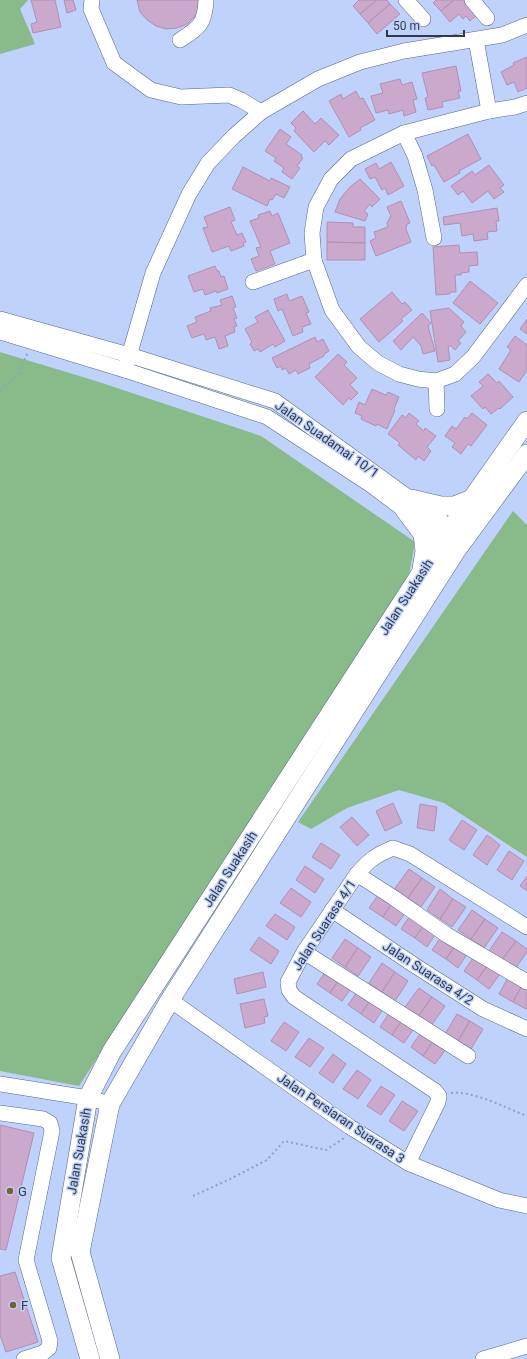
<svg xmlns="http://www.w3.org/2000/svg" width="527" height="1359" font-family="Roboto,sans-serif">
	<rect width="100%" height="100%" fill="#bed2fb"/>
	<g fill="#89ba89">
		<polygon points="0,0 28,0 20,9 35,44 0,54"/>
		<polygon points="0,352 96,381 261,436 415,542 409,575 79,1086 0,1071"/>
		<polygon points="513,511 527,525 527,857 444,803 399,790 347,808 311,829 298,822"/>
	</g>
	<g fill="#caa9cc" stroke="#b090b2">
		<polygon points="31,0 55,0 61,27 33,33 31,24 37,22"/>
		<polygon points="64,0 73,0 76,10 67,13"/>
		<polygon points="137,0 201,0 200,6 195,16 187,24 177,28 166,29 156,26 147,20 140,12"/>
		<polygon points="359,0 377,0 360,14 353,6"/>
		<polygon points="377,0 387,0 390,4 368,23 360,14"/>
		<polygon points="436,0 454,0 441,11 433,3"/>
		<polygon points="454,0 469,0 480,12 470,21 466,16 463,19 459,14 450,22 441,11"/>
		<polygon points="390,4 400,14 377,34 368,23"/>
		<polygon points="527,57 527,88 518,92 514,82 507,85 501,72 514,65 513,63"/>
		<polygon points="456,66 461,91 458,91 460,98 442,102 443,107 428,110 425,98 428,97 422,73"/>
		<polygon points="400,79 402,85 412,82 417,99 413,100 416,112 404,116 403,110 389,114 388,110 376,113 371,96 383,93 380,84"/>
		<polygon points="356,91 360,99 363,98 375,120 360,128 361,130 349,137 329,101 341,94 343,99"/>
		<polygon points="303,111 315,124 321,118 339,135 329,145 325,141 314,152 294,131 296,128 291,123"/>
		<polygon points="280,129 291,137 286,144 302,155 301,157 303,158 297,166 300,168 292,179 282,172 284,168 274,161 276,158 265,151"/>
		<polygon points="468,134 481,159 459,171 460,173 444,182 434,165 432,166 427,156"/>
		<polygon points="391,162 404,186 388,195 385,188 382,190 375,177 370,179 365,169 376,163 379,169"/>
		<polygon points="489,165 504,185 500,188 504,192 494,199 488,191 472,203 463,191 458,195 451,186 472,171 475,175"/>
		<polygon points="243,167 270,181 271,178 290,187 284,198 276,194 272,200 270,199 267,206 232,189"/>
		<polygon points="360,179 380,199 372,207 370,204 364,211 368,214 365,221 335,212 340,199 350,187"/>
		<polygon points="401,201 410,223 407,224 406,229 411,242 376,256 370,241 376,238 374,232 388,227 387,223 391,216 387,207"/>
		<polygon points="230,207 235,220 231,222 237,235 242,233 246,242 243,243 244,246 231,251 229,246 212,252 203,228 208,227 204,217"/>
		<polygon points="497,208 499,221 496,221 497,231 487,232 488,239 474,241 473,234 462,236 460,223 444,225 443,217"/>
		<polygon points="270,211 272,216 278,213 290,243 270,251 275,264 256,271 251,259 259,256 256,248 261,247 250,221 259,218 258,215"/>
		<polygon points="327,222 353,223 353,227 365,227 365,243 327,242"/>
		<polygon points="327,242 365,243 365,260 327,260"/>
		<polygon points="459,245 460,253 477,252 478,265 469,266 469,272 461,273 461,275 455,275 456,292 450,292 450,294 436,295 433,247"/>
		<polygon points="215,266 217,271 219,271 221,277 224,276 228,289 217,293 216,291 205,295 203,289 194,292 188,276"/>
		<polygon points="470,281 498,303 480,324 453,303"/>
		<polygon points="392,292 402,304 405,302 412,310 401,319 403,321 379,342 360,319"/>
		<polygon points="287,294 289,301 302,296 309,312 306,313 311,324 302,327 303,332 293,336 282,309 278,311 274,299"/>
		<polygon points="232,296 236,307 233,308 237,318 234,319 237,326 234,327 235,332 225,336 228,346 219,349 215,337 206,340 204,334 192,338 187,326 197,322 195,317 211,311 210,308 222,305 220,300"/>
		<polygon points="449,308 464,322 461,326 466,332 458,341 461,343 455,350 451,346 448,346 450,360 438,362 430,311"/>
		<polygon points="268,310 285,341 275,347 273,344 260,352 258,349 254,351 250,344 252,342 245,329 258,322 255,317"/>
		<polygon points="422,313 431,323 428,326 435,351 423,354 421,346 413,337 401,350 393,341"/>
		<polygon points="527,319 527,334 520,329"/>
		<polygon points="515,336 527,345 527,370 519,382 499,369 511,350 507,347"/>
		<polygon points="315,337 317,342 323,339 329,351 324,354 324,356 309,364 310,368 298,374 296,370 289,374 286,368 282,370 281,366 277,368 272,358"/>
		<polygon points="338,354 347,362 344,365 357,378 350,385 358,393 351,400 349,398 343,405 315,377"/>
		<polygon points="488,374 497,383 499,381 513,397 500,409 499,408 491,414 485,407 483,409 471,396 483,386 479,382"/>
		<polygon points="372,389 386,395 388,392 399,397 394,409 395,410 387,429 377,424 376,426 361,419 362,416 355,413 359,402 365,405"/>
		<polygon points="409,413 419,421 416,424 424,431 425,428 436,436 427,447 431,451 424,461 418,456 416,460 398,445 400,443 388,434 402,415 406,418"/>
		<polygon points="472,413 487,425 471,446 468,444 461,454 452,447 455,443 445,436 452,426 456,429 465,417 467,419"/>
		<polygon points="393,803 402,823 385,831 376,811"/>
		<polygon points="420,804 437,807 434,831 417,828"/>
		<polygon points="352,817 369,835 357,846 340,827"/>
		<polygon points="462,820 477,830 464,850 449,840"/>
		<polygon points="487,835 500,845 487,865 473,855"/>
		<polygon points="321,843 340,855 331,869 312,857"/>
		<polygon points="509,851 524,861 512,880 497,870"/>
		<polygon points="305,866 324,879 315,893 296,880"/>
		<polygon points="409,869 422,878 408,898 395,888"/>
		<polygon points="527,876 527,891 520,886"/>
		<polygon points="422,878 435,887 421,907 408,898"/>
		<polygon points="291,888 311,902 301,917 280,903"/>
		<polygon points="383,888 396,897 383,917 369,908"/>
		<polygon points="440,889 453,899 440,919 427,910"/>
		<polygon points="396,897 410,906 396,926 383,917"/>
		<polygon points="453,899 466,907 452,927 440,919"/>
		<polygon points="414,910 428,919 415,938 401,929"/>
		<polygon points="472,910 485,919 471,939 458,930"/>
		<polygon points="275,914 295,927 287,940 266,926"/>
		<polygon points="428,919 440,927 427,947 415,938"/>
		<polygon points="485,919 498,928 484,948 471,939"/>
		<polygon points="446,930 459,940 446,959 432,950"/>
		<polygon points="502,932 516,941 502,960 489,951"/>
		<polygon points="259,937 279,951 271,964 250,950"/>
		<polygon points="345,939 358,948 345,967 332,958"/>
		<polygon points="459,940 471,948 458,968 446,959"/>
		<polygon points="516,941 527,949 527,952 515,969 502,960"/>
		<polygon points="358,948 371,957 358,976 345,967"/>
		<polygon points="478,951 491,961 477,980 464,971"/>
		<polygon points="491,961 503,970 489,989 477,980"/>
		<polygon points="382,963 395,972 382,992 369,983"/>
		<polygon points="330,965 343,974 330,993 317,984"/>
		<polygon points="263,972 266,987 237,994 234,979"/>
		<polygon points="395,972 408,981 395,1001 382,992"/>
		<polygon points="511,972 525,980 513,1002 499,994"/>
		<polygon points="343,974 355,983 342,1001 330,993"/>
		<polygon points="525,980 527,981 527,1007 526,1009 513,1002"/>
		<polygon points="361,986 374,995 361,1014 348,1005"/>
		<polygon points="419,988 432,997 418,1017 405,1007"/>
		<polygon points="374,995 387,1003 374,1023 361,1014"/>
		<polygon points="432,997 445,1006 431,1026 418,1017"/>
		<polygon points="264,999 268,1016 264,1017 265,1023 245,1028 240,1004"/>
		<polygon points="393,1007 405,1016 392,1035 380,1027"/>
		<polygon points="457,1014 470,1021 458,1041 445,1034"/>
		<polygon points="405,1016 417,1024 404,1043 392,1035"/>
		<polygon points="470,1021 483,1029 471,1049 458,1041"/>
		<polygon points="284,1022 299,1032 286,1051 271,1041"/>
		<polygon points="424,1028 436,1037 423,1056 411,1047"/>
		<polygon points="436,1037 449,1045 435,1064 423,1056"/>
		<polygon points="309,1038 324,1048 310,1067 295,1057"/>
		<polygon points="333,1054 346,1064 333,1083 319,1073"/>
		<polygon points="357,1070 371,1080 358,1099 343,1089"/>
		<polygon points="381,1086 395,1095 381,1115 367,1106"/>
		<polygon points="402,1101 418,1111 404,1131 389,1121"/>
		<polygon points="0,1125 34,1133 6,1250 0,1249"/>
		<polygon points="15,1272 38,1342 6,1352 0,1335 0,1276"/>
	</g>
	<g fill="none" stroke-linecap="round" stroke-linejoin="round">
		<defs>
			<g id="minor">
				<polyline points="92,0 91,9 114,63 151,90 181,97 229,95 241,100 261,112"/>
				<polyline points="406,0 423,19"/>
				<polyline points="472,0 487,18"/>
				<path d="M180,40C199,28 205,24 206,0"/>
				<polyline points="476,40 489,111"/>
				<polyline points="527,103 515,107 489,111 404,133 351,159 331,179 316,207 312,233 314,260 332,310 359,347 378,363 399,374 418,379 436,381 455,374 473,357 527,285"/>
				<polyline points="404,133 415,156 425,190 434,238"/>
				<polyline points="253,282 314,260"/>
				<polyline points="0,319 129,355 275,401 459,534"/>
				<polyline points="0,332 125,370 267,417 371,485 451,545"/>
				<polyline points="125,370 153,273 189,194 208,163 234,136 261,112 318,79 360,62 404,51 502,35 527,25"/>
				<polyline points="436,381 437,409"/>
				<polyline points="357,874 394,898 447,935 527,982"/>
				<polyline points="332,910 414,965 483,1009 527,1029"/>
				<polyline points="304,952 468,1056"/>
				<polyline points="170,1000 350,1127 408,1163 499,1200 527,1206"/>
				<polyline points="0,1084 88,1098 110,1104"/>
				<polyline points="0,1113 43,1119 50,1123 52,1131 26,1260 50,1341 49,1348 43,1353 24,1359"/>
				<path d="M408,1163L438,1102L439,1096L435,1091L294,997L289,990L288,982L304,952L357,874C369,860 376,855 393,848L410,854L527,927"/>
				<polyline points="483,1359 527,1346"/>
			</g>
			<g id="major">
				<polyline points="411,499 441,506 454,506 472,499"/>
				<polyline points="405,510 423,534 425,551 422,569"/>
				<polyline points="90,1359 61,1258 88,1098 112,1051 422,572 443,540 527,421"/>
				<polyline points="110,1359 80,1252 110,1104 170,1000 457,549 527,454"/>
			</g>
		</defs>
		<use href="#minor" stroke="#55668a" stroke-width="16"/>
		<use href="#major" stroke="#55668a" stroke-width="20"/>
		<g stroke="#92a2c3" stroke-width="2" stroke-dasharray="2 3" stroke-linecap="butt">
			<polyline points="0,391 18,374 28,352"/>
			<path d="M451,1093C472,1090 506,1108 527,1116"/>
			<polyline points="193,1196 230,1179 267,1160 284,1141 326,1150 344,1138"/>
		</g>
		<use href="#minor" stroke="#fff" stroke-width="15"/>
		<use href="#major" stroke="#fff" stroke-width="19"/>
	</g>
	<g fill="#776030" stroke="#bed2fb" stroke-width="1.5">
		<circle cx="10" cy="1191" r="4"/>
		<circle cx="13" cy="1305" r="4"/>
	</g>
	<g text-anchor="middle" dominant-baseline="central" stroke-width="3" stroke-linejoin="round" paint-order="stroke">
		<g font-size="13" fill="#323a4a" stroke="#bed2fb">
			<text transform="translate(327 439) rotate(35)">Jalan Suadamai 10/1</text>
			<text transform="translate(406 597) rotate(-57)">Jalan Suakasih</text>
			<text transform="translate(230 869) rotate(-57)">Jalan Suakasih</text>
			<text transform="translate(324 925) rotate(-57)">Jalan Suarasa 4/1</text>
			<text transform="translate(428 973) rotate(33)">Jalan Suarasa 4/2</text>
			<text transform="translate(341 1118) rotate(34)">Jalan Persiaran Suarasa 3</text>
			<text transform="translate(79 1151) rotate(-80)">Jalan Suakasih</text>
		</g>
		<g font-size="13" fill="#323a4a" stroke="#bed2fb" text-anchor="start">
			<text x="18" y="1191">G</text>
			<text x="21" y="1305">F</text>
		</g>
	</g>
	<path d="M387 30v6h77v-6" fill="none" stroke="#323a4a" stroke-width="2"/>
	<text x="393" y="30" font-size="12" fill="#323a4a" stroke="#bed2fb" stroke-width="3" paint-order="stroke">50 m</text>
</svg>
